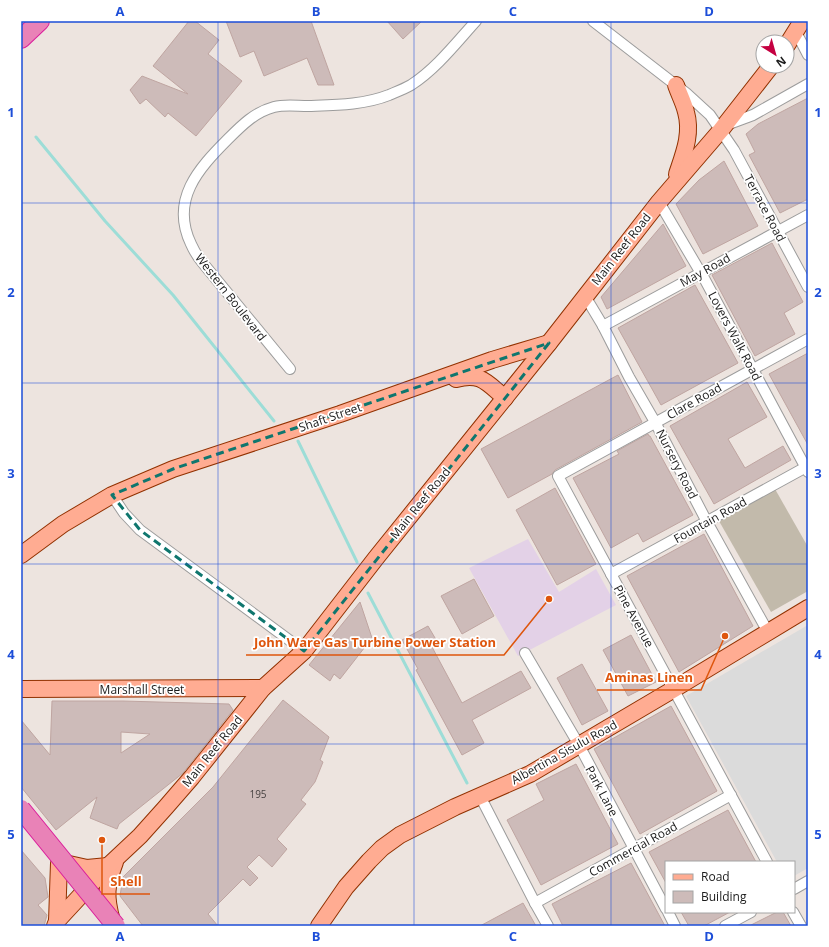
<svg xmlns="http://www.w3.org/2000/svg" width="829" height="947" font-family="'Open Sans',sans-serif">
	<rect width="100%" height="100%" fill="#ede4df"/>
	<polygon fill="#e3d1e7" points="528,539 559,592 596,569 616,605 518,656 469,568"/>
	<polygon fill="#c2baab" points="775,489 808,547 808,591 771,612 719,521"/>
	<polygon fill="#dbdbdb" points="808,625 808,868 794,876 794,862 777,862 686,696"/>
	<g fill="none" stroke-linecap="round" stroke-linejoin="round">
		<g stroke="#9dddd7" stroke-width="3">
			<polyline points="36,137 105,221 173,295 274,421"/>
			<polyline points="298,441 357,562"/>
			<polyline points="368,593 467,783"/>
		</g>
	</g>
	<g fill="#cdbbb9" stroke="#bfa5a1" fill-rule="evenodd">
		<polygon points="189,21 195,21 219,40 208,54 242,81 196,136 168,113 165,117 146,99 140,104 130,90 142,76 188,94 153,66"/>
		<polygon points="226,21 311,21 334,85 318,85 307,58 264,76 254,51 240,57"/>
		<polygon points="387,21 422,21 403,39"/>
		<polygon points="808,98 808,199 780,213 749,155 755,152 746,134 758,124"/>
		<polygon points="724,161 758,226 703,254 676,204 699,180"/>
		<polygon points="663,224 686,266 607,309 601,297"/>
		<polygon points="772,243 803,302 784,313 795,334 755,356 712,275"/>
		<polygon points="695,285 738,363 661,405 618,328"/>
		<polygon points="808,353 808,445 769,374"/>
		<polygon points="618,375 642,422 555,470 552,474 508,498 481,449"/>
		<polygon points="747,382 767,417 728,439 745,468 783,446 791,460 714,504 670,426"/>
		<polygon points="648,434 649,436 650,436 693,515 643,542 638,533 611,548 573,478 619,454 617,451"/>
		<polygon points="555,488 596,564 557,585 516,510"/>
		<polygon points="704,534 753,626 679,672 627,576"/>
		<polygon points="474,579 494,616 462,634 441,596"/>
		<polygon points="360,602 372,638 340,679 334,674 330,681 309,665"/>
		<polygon points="428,626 438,643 432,647 462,703 521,671 531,688 472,720 484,743 462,755 416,670 418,669 402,640"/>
		<polygon points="631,635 656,682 628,696 603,650"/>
		<polygon points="582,664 608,711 582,725 557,678"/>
		<polygon points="283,700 329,737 320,760 323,762 315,782 301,800 306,804 277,839 287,849 272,867 259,855 247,867 258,878 250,886 243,879 208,914 218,926 143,926 120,896 123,877 213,787"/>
		<path d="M52,701H123L229,704L233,710L183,773L119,824L117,829L90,818L97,797L56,830L21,787V720L50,755ZM121,732L150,734L121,753Z"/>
		<polygon points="671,706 717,791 640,834 594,749"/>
		<polygon points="576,764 618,844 541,885 507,820 544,800 536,784"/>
		<polygon points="728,810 756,862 666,862 666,883 649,852"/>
		<polygon points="21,850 45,878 48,897 38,905 47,915 44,926 21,926"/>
		<polygon points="631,863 665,926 563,926 552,904"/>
		<polygon points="523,903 536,926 480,926"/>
		<polygon points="681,912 730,912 704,926 689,926"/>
		<polygon points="777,912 783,912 791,926 749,926"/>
	</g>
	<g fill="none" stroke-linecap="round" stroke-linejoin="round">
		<defs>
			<g id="minor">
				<polyline points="593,21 686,93 710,115 734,150 808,287"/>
				<polyline points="796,32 808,55"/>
				<polyline points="726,125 753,115 808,84"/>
				<polyline points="659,202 705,280 808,472"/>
				<polyline points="585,296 603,326 629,377 655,422 707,522 768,632"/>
				<polyline points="603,326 808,215"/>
				<path d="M290,369L202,262C198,257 194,251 191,244C170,200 198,169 228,139C242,125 255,112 274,107C285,104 297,106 308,106C334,105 364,105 389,95C396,92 404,89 411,85C436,69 456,43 476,21"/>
				<polyline points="112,495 124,513 140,530 304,651"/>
				<polyline points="611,574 808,466"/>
				<polyline points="525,653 579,745 666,909"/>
				<polyline points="480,796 535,903 548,926"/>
				<polyline points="767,862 558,476 808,339"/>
				<polyline points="794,889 808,881"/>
				<polyline points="535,903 731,795"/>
				<polyline points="668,912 675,926"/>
				<polyline points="793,912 801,926"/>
				<polyline points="725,926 751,912"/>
			</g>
			<g id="primary">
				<polyline points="787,45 802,21"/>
				<path d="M676,85C679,94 684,103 686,112C692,134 684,153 677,174"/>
				<path d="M456,379C481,372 487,383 505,398"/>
				<polyline points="21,555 63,524 112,495 173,469 340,414 492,360 549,343"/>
				<polyline points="21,689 263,688"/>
				<polyline points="60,862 87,868 108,866"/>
				<polyline points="57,921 59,863"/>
				<path d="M112,921C105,896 106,886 115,862"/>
				<polyline points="55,926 57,921 108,866 140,836 166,807 192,777 263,688 304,651 376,558 549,343 659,202 721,130 771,66"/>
				<polyline points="319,926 346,887 369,861 382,848 400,835 455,807 530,774 674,689 808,608"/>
			</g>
			<polyline id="motorway" points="21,39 40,21"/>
		</defs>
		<use href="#minor" stroke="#9c9c9c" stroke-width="12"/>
		<use href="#primary" stroke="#913100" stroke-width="18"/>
		<use href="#motorway" stroke="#db1c9c" stroke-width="20"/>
		<use href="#minor" stroke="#fff" stroke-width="10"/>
		<use href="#primary" stroke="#ffac92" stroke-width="16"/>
		<use href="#motorway" stroke="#e982b7" stroke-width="18"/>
		<defs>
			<polyline id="motorway-bridge" points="21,809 116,926"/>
		</defs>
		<use href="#motorway-bridge" stroke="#db1c9c" stroke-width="20" stroke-linecap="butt"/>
		<use href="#motorway-bridge" stroke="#e982b7" stroke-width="18"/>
	</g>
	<path fill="none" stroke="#0f766e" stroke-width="3" stroke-dasharray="8 5" stroke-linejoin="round" d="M549,343L304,651L140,530L112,495L173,469Z"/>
	<path fill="none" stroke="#1d4ed8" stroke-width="1" stroke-opacity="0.55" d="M218,21V926M414,21V926M611,21V926M21,203H808M21,383H808M21,564H808M21,744H808"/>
	<g text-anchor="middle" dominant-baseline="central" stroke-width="3.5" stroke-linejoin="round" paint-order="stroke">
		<g font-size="10" fill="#484342">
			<text x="258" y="794">195</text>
		</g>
		<g font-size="12" fill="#1b1b1b" stroke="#fff">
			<text transform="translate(765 208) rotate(62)">Terrace Road</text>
			<text transform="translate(621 249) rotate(-52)">Main Reef Road</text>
			<text transform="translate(705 270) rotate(-29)">May Road</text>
			<text transform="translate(231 297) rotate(52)">Western Boulevard</text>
			<text transform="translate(735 336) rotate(62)">Lovers Walk Road</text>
			<text transform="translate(694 401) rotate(-29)">Clare Road</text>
			<text transform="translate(330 417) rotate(-19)">Shaft Street</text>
			<text transform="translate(677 464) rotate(63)">Nursery Road</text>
			<text transform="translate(420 503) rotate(-51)">Main Reef Road</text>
			<text transform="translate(710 520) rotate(-29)">Fountain Road</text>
			<text transform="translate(634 616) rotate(61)">Pine Avenue</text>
			<text x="142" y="689">Marshall Street</text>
			<text transform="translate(212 751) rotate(-51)">Main Reef Road</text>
			<text transform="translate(564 752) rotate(-29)">Albertina Sisulu Road</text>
			<text transform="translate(602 791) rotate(62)">Park Lane</text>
			<text transform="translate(633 849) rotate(-29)">Commercial Road</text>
		</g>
	</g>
	<path fill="none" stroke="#de560d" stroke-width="1.5" d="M549 599L504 655H246M725 636L701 690H597M102 840L102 894H150"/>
	<g fill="#de560d" stroke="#fff" stroke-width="1.5">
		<circle cx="549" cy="599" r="4"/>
		<circle cx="725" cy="636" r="4"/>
		<circle cx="102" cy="840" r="4"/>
	</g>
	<g font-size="13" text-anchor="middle" font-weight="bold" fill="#de560d" stroke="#fff" stroke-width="3.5" stroke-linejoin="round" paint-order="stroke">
		<text x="375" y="647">John Ware Gas Turbine Power Station</text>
		<text x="649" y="682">Aminas Linen</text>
		<text x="126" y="886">Shell</text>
	</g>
	<rect width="829" height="947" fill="none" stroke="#ffffff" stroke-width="44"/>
	<rect x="665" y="861" width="130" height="52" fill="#ffffff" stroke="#a4a4a4"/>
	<rect x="673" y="874" width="20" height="6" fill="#ffac92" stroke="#a4a4a4"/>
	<text x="701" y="881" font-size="12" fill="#1b1b1b">Road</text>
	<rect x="673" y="891" width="20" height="12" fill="#cdbbb9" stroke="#a4a4a4"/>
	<text x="701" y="901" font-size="12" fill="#1b1b1b">Building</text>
	<g transform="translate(775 54) rotate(143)"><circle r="19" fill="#ffffff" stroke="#a4a4a4"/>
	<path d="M0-3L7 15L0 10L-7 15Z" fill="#c50041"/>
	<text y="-6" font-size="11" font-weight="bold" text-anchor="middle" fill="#1b1b1b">N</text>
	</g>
	<rect x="22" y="22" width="785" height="903" fill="none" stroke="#1d4ed8" stroke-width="1.5"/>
	<g font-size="13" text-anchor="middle" font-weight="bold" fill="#1d4ed8">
		<text x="120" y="16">A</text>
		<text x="316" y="16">B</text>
		<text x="513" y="16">C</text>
		<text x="709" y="16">D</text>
		<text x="11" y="117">1</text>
		<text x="818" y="117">1</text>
		<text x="11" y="297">2</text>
		<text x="818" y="297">2</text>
		<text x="11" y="478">3</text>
		<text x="818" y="478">3</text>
		<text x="11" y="659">4</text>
		<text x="818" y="659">4</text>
		<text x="11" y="839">5</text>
		<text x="818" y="839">5</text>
		<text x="120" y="941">A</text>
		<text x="316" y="941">B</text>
		<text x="513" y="941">C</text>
		<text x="709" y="941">D</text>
	</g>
</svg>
